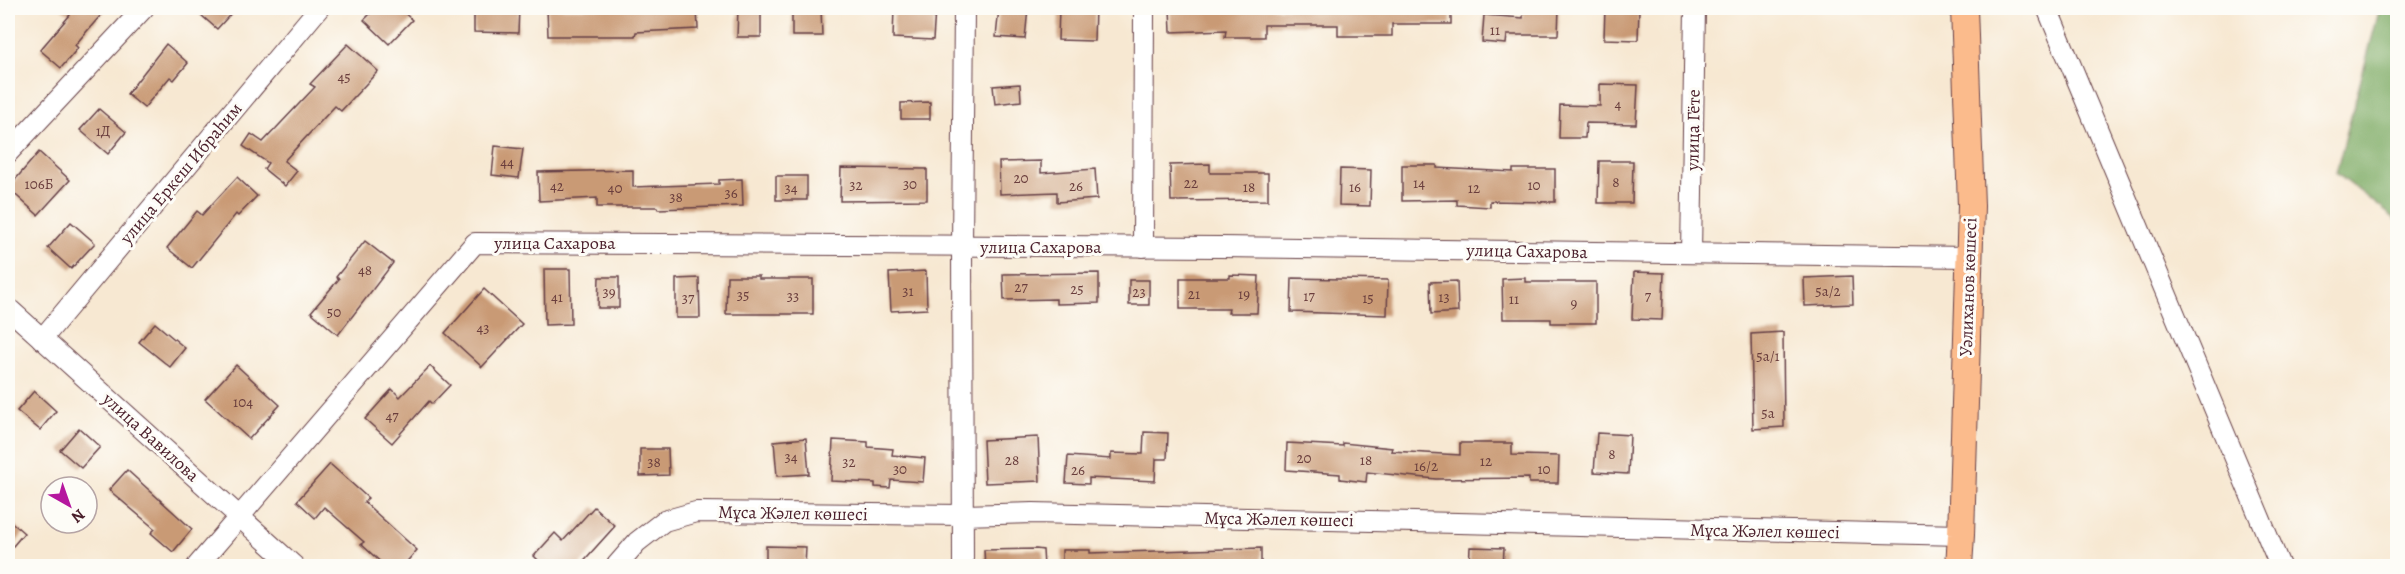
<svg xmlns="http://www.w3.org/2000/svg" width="2405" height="574" font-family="Alegreya,serif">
	<rect width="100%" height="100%" fill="#fdfcf7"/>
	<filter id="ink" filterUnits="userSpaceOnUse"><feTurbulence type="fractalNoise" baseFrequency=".0167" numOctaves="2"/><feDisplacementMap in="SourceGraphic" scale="12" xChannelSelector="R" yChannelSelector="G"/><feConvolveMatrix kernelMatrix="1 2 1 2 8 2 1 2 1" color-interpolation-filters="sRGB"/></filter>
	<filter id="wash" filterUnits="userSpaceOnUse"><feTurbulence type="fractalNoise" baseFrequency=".008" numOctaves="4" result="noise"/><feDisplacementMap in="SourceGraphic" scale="24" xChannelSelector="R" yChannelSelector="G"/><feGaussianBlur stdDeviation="1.35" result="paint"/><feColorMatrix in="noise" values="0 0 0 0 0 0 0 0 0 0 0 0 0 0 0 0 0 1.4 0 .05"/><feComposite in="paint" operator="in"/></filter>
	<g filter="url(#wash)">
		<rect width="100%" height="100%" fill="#f7e8d2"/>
		<polygon fill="#7fac66" stroke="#646648" stroke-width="1.5" points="2380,8 2397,8 2397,220 2336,173"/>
		<g id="blocks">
			<g fill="#c99a74">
				<polygon points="61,8 107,8 75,45 78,48 61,68 40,50 70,15"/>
				<polygon points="193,8 236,8 217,29"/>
				<polygon points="376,8 399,8 412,20 389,44 364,20"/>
				<polygon points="474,8 519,8 518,33 474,32"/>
				<polygon points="547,8 697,8 698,29 636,32 635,36 548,36"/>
				<polygon points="738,8 761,8 761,37 737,37"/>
				<polygon points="792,8 821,8 822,36 792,36"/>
				<polygon points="894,8 935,10 933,40 893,38"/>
				<polygon points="999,8 1028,8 1025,39 996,37"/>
				<polygon points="1059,8 1095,8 1094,41 1058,40"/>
				<polygon points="1170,8 1451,8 1451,24 1392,24 1392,36 1338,36 1338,25 1264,25 1264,37 1225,37 1226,30 1171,32"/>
				<polygon points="1524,8 1559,8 1558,35 1507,35 1506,44 1482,42 1484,15 1523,18"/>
				<polygon points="1605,8 1639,8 1638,40 1604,39"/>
				<polygon points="166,44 188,63 174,80 170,77 144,108 127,94"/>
				<polygon points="348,44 378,71 341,111 335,106 284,161 297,171 285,186 264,169 268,163 243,146 251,134 263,142 315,87 310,84"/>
				<polygon points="1020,84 1021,101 995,104 993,86"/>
				<polygon points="1600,84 1638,85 1636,124 1586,123 1585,138 1559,138 1560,105 1600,106"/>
				<polygon points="930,102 930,119 901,119 901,103"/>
				<polygon points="99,109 126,132 108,154 80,130"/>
				<polygon points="495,146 523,149 519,178 492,175"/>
				<polygon points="39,152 70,180 38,215 8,188"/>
				<polygon points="1041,161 1041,173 1095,169 1097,199 1057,202 1057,192 1000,194 999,162"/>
				<polygon points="1599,161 1633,161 1632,203 1598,203"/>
				<polygon points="1210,164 1210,173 1268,173 1268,200 1171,201 1170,165"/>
				<polygon points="1402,165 1437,165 1437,168 1513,172 1513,169 1555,169 1555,202 1490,201 1490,207 1457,205 1457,200 1402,201"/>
				<polygon points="841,168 927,169 927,200 840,201"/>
				<polygon points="1340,169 1371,170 1370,206 1339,205"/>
				<polygon points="633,170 633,187 719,184 719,180 742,179 743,206 658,209 657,207 597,207 597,198 539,201 538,172"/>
				<rect x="776" y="176" width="31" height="24"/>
				<polygon points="237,177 257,196 238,216 236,214 192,268 167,248 197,211 202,215"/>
				<polygon points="71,222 95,243 71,269 48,248"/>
				<polygon points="365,241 393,263 338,335 311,312 339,279 336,277"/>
				<polygon points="544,269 570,269 571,324 545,325"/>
				<polygon points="926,271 927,309 891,311 889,273"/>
				<polygon points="1634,272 1664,273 1662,320 1632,319"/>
				<polygon points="1099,273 1099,303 1056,304 1056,299 1004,300 1003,274"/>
				<polygon points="1230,275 1259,276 1257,313 1228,313 1229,309 1180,309 1180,278 1230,278"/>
				<polygon points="727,276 759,276 759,279 813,279 813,314 726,314"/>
				<polygon points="1852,276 1853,304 1805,306 1804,278"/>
				<polygon points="599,277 619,277 619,308 598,308"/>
				<polygon points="699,278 700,318 676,318 676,279"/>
				<polygon points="1292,278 1388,280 1387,315 1291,312"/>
				<polygon points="1525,278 1525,282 1596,282 1596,323 1551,323 1551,319 1503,319 1502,279"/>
				<rect x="1129" y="280" width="20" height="25"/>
				<polygon points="1457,281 1458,312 1431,314 1430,282"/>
				<polygon points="484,289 522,324 482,367 445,333"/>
				<polygon points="155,323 185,348 170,367 139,342"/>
				<polygon points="1783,332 1784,427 1753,429 1751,334"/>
				<polygon points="236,365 280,405 249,439 205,399"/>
				<polygon points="430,366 450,385 432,404 429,401 392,443 365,419 392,389 400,397"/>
				<polygon points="34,391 56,411 40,430 17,411"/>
				<polygon points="79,428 100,447 81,468 60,450"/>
				<polygon points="1144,432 1168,433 1167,459 1156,459 1155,481 1089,478 1089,484 1066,483 1068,456 1111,459 1111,453 1143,454"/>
				<polygon points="1597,433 1630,435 1628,474 1594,472"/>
				<polygon points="1038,437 1040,481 985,483 983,440"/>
				<polygon points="806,438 809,474 777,476 774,441"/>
				<polygon points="833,440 868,442 868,447 893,449 892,455 925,458 923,482 891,480 890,488 875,487 875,483 831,481"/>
				<polygon points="1287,443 1343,446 1343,443 1392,448 1391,451 1460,455 1460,443 1512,443 1512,455 1559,456 1558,483 1529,483 1529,478 1436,479 1367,472 1366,482 1340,479 1340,474 1286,470"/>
				<polygon points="640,449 668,449 669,475 640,476"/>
				<polygon points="330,464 368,498 364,502 417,550 402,567 386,567 361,544 364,542 324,507 315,518 297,501"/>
				<polygon points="127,470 192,529 173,552 151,533 155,529 109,490"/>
				<polygon points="594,507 615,526 578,567 545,567 534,556 555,533 563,541"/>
				<polygon points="8,519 24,533 8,552"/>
				<polygon points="766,546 806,547 805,567 766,567"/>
				<polygon points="1470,547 1504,548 1503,567 1469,567"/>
				<polygon points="1261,548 1261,567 1062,567 1062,550 1090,550 1090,553"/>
				<polygon points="1036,549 1043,550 1044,567 985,567 984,550"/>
			</g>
		</g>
	</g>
	<g filter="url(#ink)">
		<use href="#blocks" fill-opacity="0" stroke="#643d44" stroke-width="1.5"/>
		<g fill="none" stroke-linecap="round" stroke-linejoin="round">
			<defs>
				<g id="minor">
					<polyline points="2047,8 2280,566"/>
					<polyline points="8,153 144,8"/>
					<polyline points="1143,247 1144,8"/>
					<polyline points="1691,253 1695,8"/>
					<polyline points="8,308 294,566"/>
					<polyline points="42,339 319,8"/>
					<polyline points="197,566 475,243 1220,247 1969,257"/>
					<polyline points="616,566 637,542 664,521 696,512 963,515 1033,513 1961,535"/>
					<polyline points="963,566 962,246 964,8"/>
				</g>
				<polyline id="major" points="1959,566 1961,535 1971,206 1964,8"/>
			</defs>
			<use href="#minor" stroke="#643d44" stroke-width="22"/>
			<use href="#major" stroke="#643d44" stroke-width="28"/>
			<use href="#minor" stroke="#fff" stroke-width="20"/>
			<use href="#major" stroke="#fbbb8c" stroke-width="26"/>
		</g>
	</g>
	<g text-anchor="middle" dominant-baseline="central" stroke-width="6" stroke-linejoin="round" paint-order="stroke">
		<g font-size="15" fill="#6a3e3d">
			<text x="1495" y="30">11</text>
			<text x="344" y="77">45</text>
			<text x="1618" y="104">4</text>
			<text x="103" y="131">1Д</text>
			<text x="507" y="162">44</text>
			<text x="1021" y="178">20</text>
			<text x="1616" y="182">8</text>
			<text x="1191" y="183">22</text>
			<text x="1419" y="183">14</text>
			<text x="39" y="184">106Б</text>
			<text x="910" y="184">30</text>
			<text x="856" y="185">32</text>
			<text x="1534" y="185">10</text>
			<text x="557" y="186">42</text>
			<text x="1076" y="186">26</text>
			<text x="1249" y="187">18</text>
			<text x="1355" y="187">16</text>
			<text x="615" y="188">40</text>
			<text x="791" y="188">34</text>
			<text x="1474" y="188">12</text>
			<text x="731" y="193">36</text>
			<text x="676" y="197">38</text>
			<text x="365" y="270">48</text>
			<text x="1021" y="287">27</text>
			<text x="1077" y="289">25</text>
			<text x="908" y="291">31</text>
			<text x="1828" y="291">5а/2</text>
			<text x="609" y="292">39</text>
			<text x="1139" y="292">23</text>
			<text x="1194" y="294">21</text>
			<text x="1244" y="294">19</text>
			<text x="743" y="295">35</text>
			<text x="793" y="296">33</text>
			<text x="1309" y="296">17</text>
			<text x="1648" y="296">7</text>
			<text x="557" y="297">41</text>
			<text x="1444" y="297">13</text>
			<text x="688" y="298">37</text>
			<text x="1368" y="298">15</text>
			<text x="1514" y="299">11</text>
			<text x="1574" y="303">9</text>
			<text x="334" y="312">50</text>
			<text x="483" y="328">43</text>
			<text x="1768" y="356">5а/1</text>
			<text x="243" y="402">104</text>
			<text x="1768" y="413">5а</text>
			<text x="392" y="416">47</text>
			<text x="1612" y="454">8</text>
			<text x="791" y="457">34</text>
			<text x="1304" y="458">20</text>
			<text x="1012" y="460">28</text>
			<text x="1366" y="460">18</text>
			<text x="1486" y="461">12</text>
			<text x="654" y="462">38</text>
			<text x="849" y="462">32</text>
			<text x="1426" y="466">16/2</text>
			<text x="900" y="469">30</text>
			<text x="1544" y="469">10</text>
			<text x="1078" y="470">26</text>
		</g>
		<g font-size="18" fill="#4a1f2b" stroke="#fdfcf7">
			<text transform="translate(1693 130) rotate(-89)">улица Гёте</text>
			<text transform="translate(181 173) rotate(-50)">улица Еркеш Ибраһим</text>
			<text x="555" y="243">улица Сахарова</text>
			<text x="1041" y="247">улица Сахарова</text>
			<text transform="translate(1527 251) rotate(1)">улица Сахарова</text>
			<text transform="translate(1968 287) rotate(-88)">Уәлиханов көшесі</text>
			<text transform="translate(151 437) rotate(42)">улица Вавилова</text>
			<text transform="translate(793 513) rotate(1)">Мұса Жәлел көшесі</text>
			<text transform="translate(1279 519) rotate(1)">Мұса Жәлел көшесі</text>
			<text transform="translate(1765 531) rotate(1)">Мұса Жәлел көшесі</text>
		</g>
	</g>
	<rect width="2405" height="574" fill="none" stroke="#fdfcf7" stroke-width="30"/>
	<g transform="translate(69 505) rotate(140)"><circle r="28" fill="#fdfcf7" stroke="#b5a4a5" stroke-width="1.5"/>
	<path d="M0-4.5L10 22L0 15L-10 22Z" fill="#b5179e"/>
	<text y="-9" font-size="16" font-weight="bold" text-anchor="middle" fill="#4a1f2b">N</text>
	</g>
</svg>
